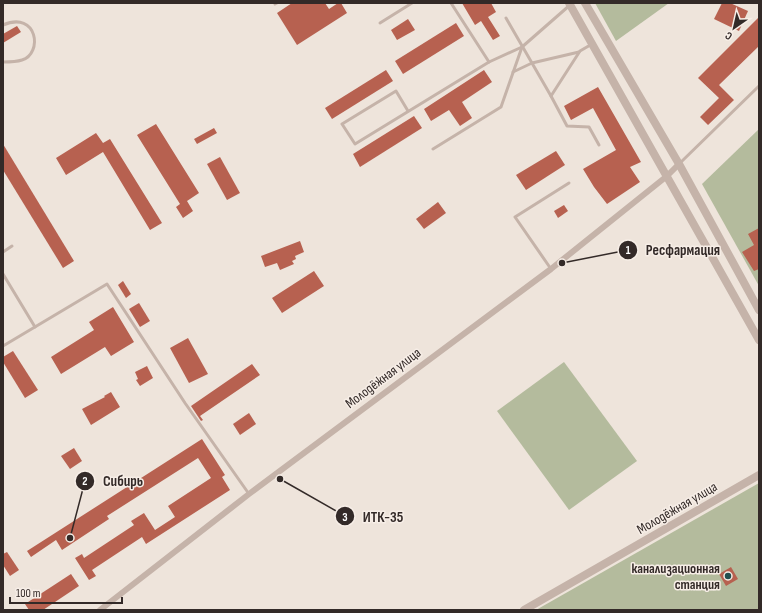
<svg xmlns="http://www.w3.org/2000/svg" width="762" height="613" font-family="'Sofia Sans Condensed',sans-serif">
	<rect width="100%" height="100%" fill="#eee4db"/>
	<g fill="#b4bb9d">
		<polygon points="595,3 669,3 616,41"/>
		<polygon points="759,129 759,286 702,184"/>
		<polygon points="564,362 637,461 569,510 497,411"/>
		<polygon points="759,483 759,610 536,610"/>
	</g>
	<g fill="#b76150">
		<polygon points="292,3 325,3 329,9 338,3 341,3 347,13 297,45 277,13"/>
		<polygon points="462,3 491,3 496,12 488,17 500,36 493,40 481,21 475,25"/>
		<polygon points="722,3 730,3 748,11 739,31 714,19"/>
		<polygon points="759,17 759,46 719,85 734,100 708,125 700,117 719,98 698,78"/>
		<polygon points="408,19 415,30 397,40 391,30"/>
		<polygon points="456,23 464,36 403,74 395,61"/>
		<polygon points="17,26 21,32 3,43 3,34"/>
		<polygon points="386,70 393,81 332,119 325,108"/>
		<polygon points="484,70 492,82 462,102 472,118 460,126 449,110 431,121 424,109"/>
		<polygon points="598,87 641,162 630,167 640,182 607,204 594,187 583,169 616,150 593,108 571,120 564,106"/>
		<polygon points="414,116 422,128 360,167 353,154"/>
		<polygon points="156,124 199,193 187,201 193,211 183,218 176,207 180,204 137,135"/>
		<polygon points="214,128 217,133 197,144 194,139"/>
		<polygon points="96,133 103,143 110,139 162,223 150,230 103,152 66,175 56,158"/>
		<polygon points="3,144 74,261 63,268 3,170"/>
		<polygon points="556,151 565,165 526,190 516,175"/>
		<polygon points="220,157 240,193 227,200 207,164"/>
		<polygon points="438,202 446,213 424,229 416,219"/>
		<polygon points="564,205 568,211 558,218 554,211"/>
		<polygon points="759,228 759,269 754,271 742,252 754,245 748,234"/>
		<polygon points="300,241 304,252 295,256 296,259 292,261 294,264 280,270 277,263 265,267 261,256"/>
		<polygon points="314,271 324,286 282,313 272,298"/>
		<polygon points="123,281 131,294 126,298 118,285"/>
		<polygon points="139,303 150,321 140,327 129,309"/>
		<polygon points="113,307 134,342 111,356 105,347 61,374 51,357 94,330 89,322"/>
		<polygon points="188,338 208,374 189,383 170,348"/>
		<polygon points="13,351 38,390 25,398 3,362 3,357"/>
		<polygon points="252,364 260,375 200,416 203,420 201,421 191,406"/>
		<polygon points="147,366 153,378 140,386 136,380 138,379 135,372"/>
		<polygon points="111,392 120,407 91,425 82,409 105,397 104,396"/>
		<polygon points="249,413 256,424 240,435 233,424"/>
		<polygon points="202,439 225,475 222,477 230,490 146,544 142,537 92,570 96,576 89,580 75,558 82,554 84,558 134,525 131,521 144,513 155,530 175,517 168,506 211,478 198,458 107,516 109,519 62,550 56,540 31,557 27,551"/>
		<polygon points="74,448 82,461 70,469 61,456"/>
		<polygon points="7,552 19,570 10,576 3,565 3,554"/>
		<polygon points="731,567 738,579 726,586 719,574"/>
		<polygon points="71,574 79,586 43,610 29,610 25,604"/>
	</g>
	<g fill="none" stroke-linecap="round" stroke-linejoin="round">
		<g stroke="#c5b3a9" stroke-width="3">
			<polyline points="451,3 489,62"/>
			<polyline points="275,4 277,3"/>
			<polyline points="506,18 551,96 580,51 592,44"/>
			<polyline points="380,23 412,3"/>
			<path d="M3,25C38,10 43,54 22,60C16,62 9,62 3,62"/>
			<polyline points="513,72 532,63 579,52"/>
			<polyline points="551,96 567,126 589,127 599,145"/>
			<polyline points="408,111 396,91 342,124 355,144 489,62 522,47 570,5"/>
			<polyline points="433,149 501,107 522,47"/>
			<polyline points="680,163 759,86"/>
			<polyline points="3,252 12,246"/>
			<polyline points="551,269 515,217 569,183"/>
			<polyline points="3,274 35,327"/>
			<polyline points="3,346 107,284 185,403 249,494"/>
		</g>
		<polyline stroke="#c5b3a9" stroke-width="6" points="100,610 249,494 551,269 667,176 679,164"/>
		<g stroke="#c5b3a9" stroke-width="8">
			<polyline points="569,3 759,340"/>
			<polyline points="585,3 679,164 759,310"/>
			<polyline points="524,610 759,475"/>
		</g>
	</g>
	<circle fill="#224f4f" stroke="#f7eee7" stroke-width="1.5" cx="728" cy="576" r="4"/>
	<g text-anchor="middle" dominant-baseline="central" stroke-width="3" stroke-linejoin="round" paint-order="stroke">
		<g font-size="14" fill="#332a28" stroke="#f7eee7">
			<text transform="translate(383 378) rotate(-37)">Молодёжная улица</text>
			<text transform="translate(677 508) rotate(-30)">Молодёжная улица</text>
		</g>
		<g font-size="14" font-weight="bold" fill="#332a28" stroke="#f7eee7" text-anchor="end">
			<text x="720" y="568">канализационная<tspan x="720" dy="16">станция</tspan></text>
		</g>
	</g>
	<path fill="none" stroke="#332a28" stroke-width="1.5" d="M562 263L628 250M70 538L85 481M280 479L345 516"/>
	<g fill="#332a28" stroke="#f7eee7" stroke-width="1.5">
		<circle cx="562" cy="263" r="4"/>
		<circle cx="70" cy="538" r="4"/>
		<circle cx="280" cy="479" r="4"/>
		<circle cx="628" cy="250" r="10"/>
		<circle cx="85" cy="481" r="10"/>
		<circle cx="345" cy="516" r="10"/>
	</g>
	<g font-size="12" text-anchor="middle" font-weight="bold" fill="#fff">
		<text x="628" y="254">1</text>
		<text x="85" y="485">2</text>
		<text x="345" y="521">3</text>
	</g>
	<g font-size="15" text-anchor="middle" font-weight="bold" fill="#332a28" stroke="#f7eee7" stroke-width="3" stroke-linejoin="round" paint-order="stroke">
		<text x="683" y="255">Ресфармация</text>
		<text x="123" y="486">Сибирь</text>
		<text x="383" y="522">ИТК-35</text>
	</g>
	<rect width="762" height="613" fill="none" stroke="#332a28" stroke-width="8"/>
	<g transform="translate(734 28) rotate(214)" stroke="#f7eee7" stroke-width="3" paint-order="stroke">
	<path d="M0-3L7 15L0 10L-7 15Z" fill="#332a28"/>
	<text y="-6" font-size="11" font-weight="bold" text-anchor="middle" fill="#332a28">С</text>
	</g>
	<path d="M10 597v6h112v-6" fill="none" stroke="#332a28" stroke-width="2"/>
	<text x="16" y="597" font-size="12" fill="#332a28" stroke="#f7eee7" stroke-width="3" paint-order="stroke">100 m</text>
</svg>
